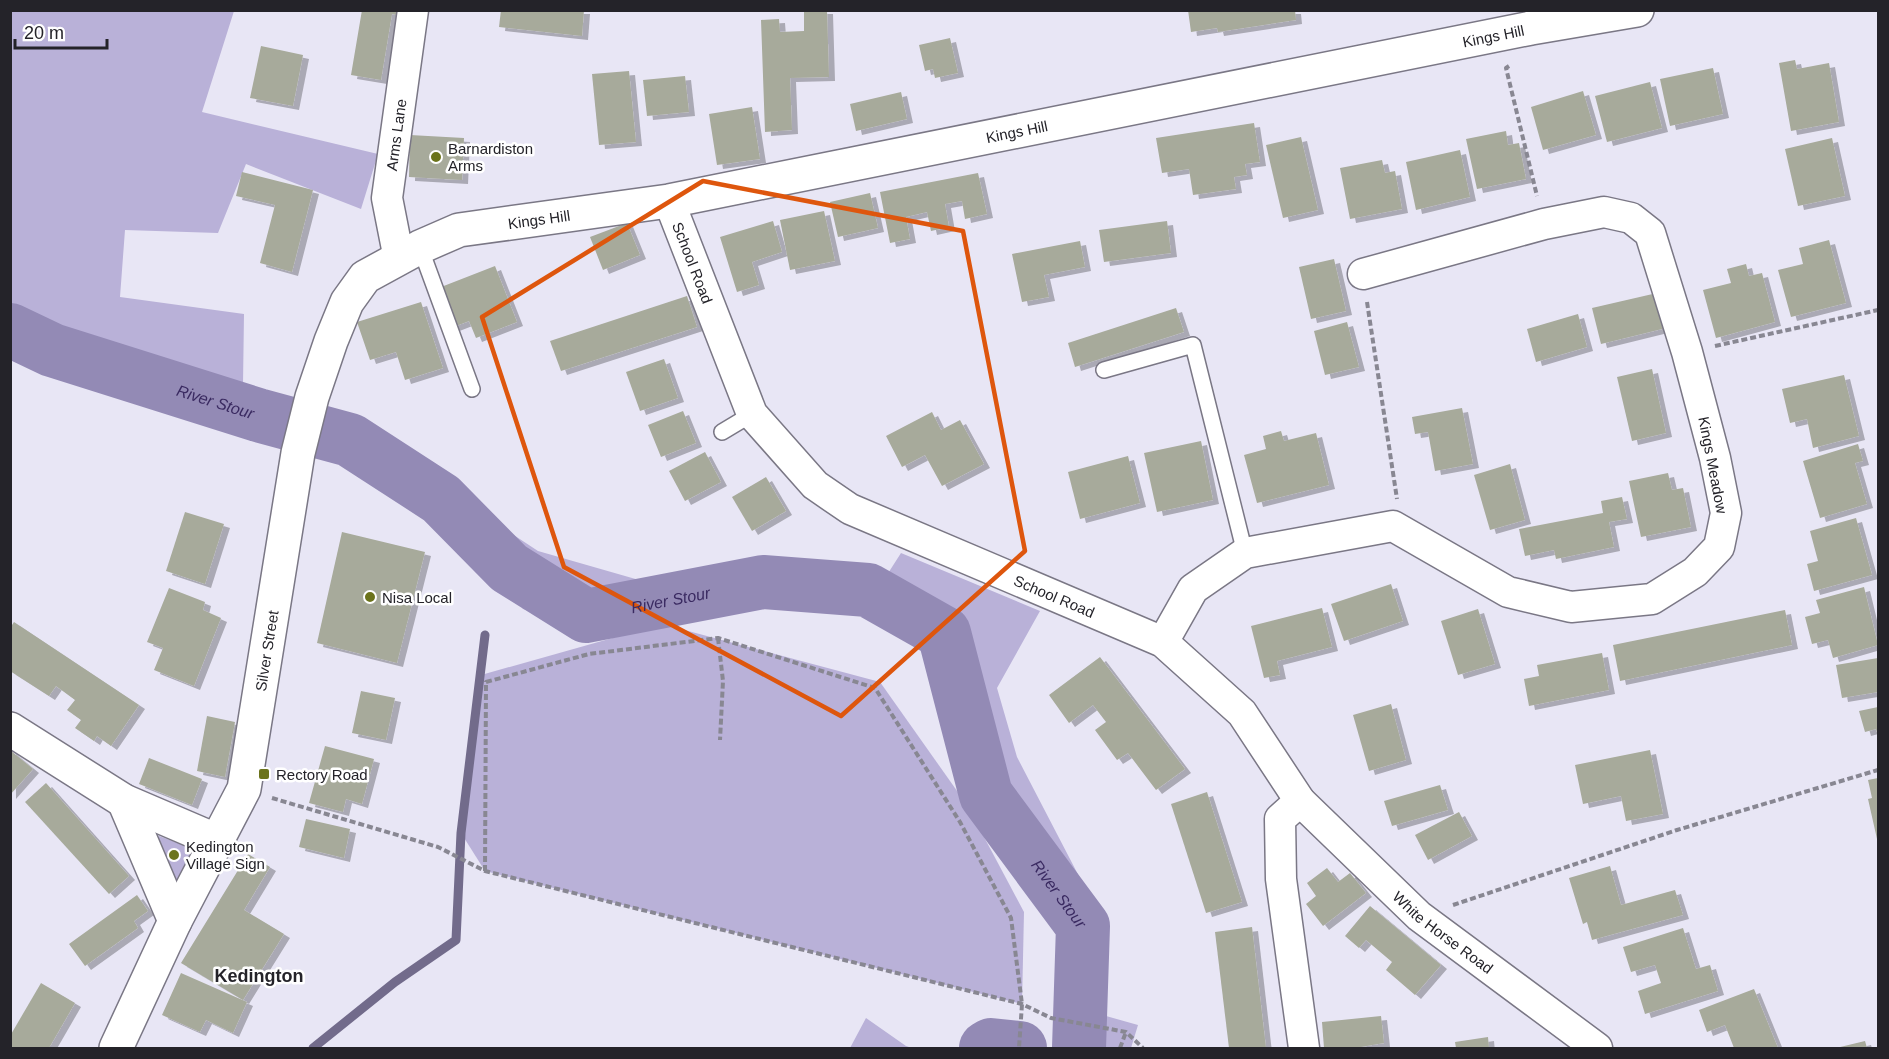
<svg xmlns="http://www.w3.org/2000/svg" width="1889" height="1059" font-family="Arial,sans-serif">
	<defs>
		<filter id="shadow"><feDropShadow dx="6" dy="4" stdDeviation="0" flood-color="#0004"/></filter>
	</defs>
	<rect width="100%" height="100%" fill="#e8e6f5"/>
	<g fill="#b9b1d8">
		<polygon points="10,11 234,11 202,112 378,154 361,209 246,164 218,233 125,230 120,297 244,314 243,384 297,399 286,442 257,426 49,368 11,354"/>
		<polygon points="321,415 376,445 538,551 639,580 744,565 885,578 901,553 1040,611 997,688 1017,757 1097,911 1106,1016 1138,1025 1131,1048 1098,1048 1106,1016 1072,999 1075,958 1060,906 976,798 931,655 893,619 845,602 766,597 633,625 580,627 523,609 489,564 452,527 338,458 317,449"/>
		<polygon points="662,624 880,682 967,805 1024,912 1022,1004 485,871 461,833 481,675"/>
		<polygon points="159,836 194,849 181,879 175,883 156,839"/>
		<polygon points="866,1018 906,1046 912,1048 850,1048"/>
	</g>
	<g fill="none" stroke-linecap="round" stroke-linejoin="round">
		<polyline stroke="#726b8b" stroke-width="9" points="313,1048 395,982 456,940 461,833 485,635"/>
		<g stroke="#938ab5" stroke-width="54">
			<path id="s1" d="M10,330L52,350L258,415L350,440L441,499L509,568L586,616L763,582L868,590L944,633L986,795L1083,926L1079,1048"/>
			<polyline points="986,1048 991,1045 1020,1048"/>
		</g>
	</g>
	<g fill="#a7aa9b" filter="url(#shadow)">
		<polygon points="362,10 404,10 403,16 392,14 381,80 351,75"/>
		<polygon points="501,10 584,10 582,36 499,27"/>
		<polygon points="804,10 827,10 829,77 790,78 792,130 765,132 761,20 779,19 780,32 804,31"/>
		<polygon points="1188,10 1295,10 1296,20 1218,32 1217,28 1191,32"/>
		<polygon points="950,38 958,73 935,78 933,69 925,71 919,45"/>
		<polygon points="261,46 303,55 293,106 250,98"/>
		<polygon points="1795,60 1797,69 1829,63 1839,122 1791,131 1779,63"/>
		<polygon points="1713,68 1723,114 1670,126 1660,79"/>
		<polygon points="629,71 636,142 599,145 592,74"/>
		<polygon points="685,76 689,112 647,116 643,80"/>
		<polygon points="1650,82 1662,128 1607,142 1595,96"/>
		<polygon points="1583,91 1596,135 1543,150 1531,107"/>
		<polygon points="901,92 907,119 856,131 850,104"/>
		<polygon points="752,107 760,159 717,165 709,114"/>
		<polygon points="1254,123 1260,162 1245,164 1247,175 1234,177 1236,189 1193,195 1189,169 1162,173 1156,138"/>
		<polygon points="1506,131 1508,145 1519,143 1526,179 1477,189 1466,139"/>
		<polygon points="410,135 464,138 462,180 409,177"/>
		<polygon points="1301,137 1318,210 1283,218 1266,145"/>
		<polygon points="1832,138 1845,196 1798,206 1785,149"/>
		<polygon points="1460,150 1470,197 1416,210 1406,162"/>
		<polygon points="1382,160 1385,173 1395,171 1402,209 1350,219 1340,168"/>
		<polygon points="242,172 313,190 292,272 260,263 275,205 236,196"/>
		<polygon points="978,173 987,214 965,219 962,201 945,204 949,227 931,231 927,212 906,217 910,239 890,243 880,192"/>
		<polygon points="870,193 878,228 838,237 830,202"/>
		<polygon points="824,211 835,261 790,270 780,220"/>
		<polygon points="773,221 782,252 752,262 759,285 737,292 720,237"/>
		<polygon points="1167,221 1171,253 1104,262 1099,230"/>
		<polygon points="627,223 640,255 603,270 590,237"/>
		<polygon points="1829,240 1846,303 1791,317 1778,270 1803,264 1799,248"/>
		<polygon points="1080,241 1085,267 1044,275 1049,297 1022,302 1012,254"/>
		<polygon points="1334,259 1346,311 1311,319 1299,267"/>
		<polygon points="1746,264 1749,276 1762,273 1775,322 1716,338 1703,290 1731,283 1727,269"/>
		<polygon points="495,266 517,322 476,338 469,321 451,328 436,289"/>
		<polygon points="1657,293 1666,328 1601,344 1592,308"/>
		<polygon points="687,296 697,327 561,371 550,341"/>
		<polygon points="421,302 443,368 405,380 396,352 370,360 357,322"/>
		<polygon points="1176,308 1184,332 1075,367 1068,343"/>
		<polygon points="1578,314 1587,347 1536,362 1527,329"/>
		<polygon points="1347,322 1359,367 1325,375 1314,331"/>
		<polygon points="664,359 678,398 640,411 626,372"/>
		<polygon points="1652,369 1666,433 1632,441 1617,377"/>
		<polygon points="1844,375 1859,436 1813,448 1807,419 1790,423 1782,389"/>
		<polygon points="1462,408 1473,464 1435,471 1428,432 1415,434 1412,417"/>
		<polygon points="683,411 696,443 661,457 648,425"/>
		<polygon points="932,412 941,430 960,420 984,464 942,486 925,455 902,467 886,436"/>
		<polygon points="1281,431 1284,441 1316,433 1329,485 1257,503 1244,455 1266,449 1263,436"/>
		<polygon points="1201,441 1213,500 1157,512 1144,453"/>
		<polygon points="1858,444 1863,461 1855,463 1867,504 1820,518 1803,461"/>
		<polygon points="705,452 721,482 685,501 669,471"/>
		<polygon points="1128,456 1140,503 1080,519 1068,472"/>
		<polygon points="1510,464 1525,520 1490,530 1474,475"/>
		<polygon points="1668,473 1672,490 1683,488 1691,527 1641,537 1629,481"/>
		<polygon points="766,477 786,511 752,531 732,497"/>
		<polygon points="1622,497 1627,519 1609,522 1614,547 1556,559 1554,550 1525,556 1519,529 1603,513 1601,501"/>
		<polygon points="185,512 224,524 205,584 166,571"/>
		<polygon points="1856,518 1872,575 1814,591 1807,564 1818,561 1810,531"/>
		<polygon points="342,532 425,552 397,663 317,643"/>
		<polygon points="1391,584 1403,621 1344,641 1331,604"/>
		<polygon points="1864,587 1878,645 1833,658 1828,640 1812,644 1805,617 1820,613 1816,600"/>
		<polygon points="169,588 205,602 203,610 221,618 194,686 154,670 163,648 147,642"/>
		<polygon points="1322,608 1332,647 1277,661 1280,675 1264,678 1251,626"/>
		<polygon points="1478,609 1495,664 1458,675 1441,621"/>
		<polygon points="1785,610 1792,645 1620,681 1613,645"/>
		<polygon points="14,622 139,705 111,746 97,736 94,741 75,728 81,720 67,710 75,700 56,686 49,696 10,671 10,628"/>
		<polygon points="1602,653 1609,690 1529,706 1524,679 1539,676 1537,665"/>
		<polygon points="1100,657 1185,769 1156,790 1128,753 1117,760 1095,730 1106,722 1093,705 1069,723 1049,695"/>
		<polygon points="1878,658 1878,692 1842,698 1836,665"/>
		<polygon points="361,691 395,698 386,740 352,733"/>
		<polygon points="1391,704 1406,760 1369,771 1353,715"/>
		<polygon points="1878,707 1878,735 1876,729 1865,732 1859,711"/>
		<polygon points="207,716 235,722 225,777 197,771"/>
		<polygon points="325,746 374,759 362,804 346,799 343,812 309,803"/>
		<polygon points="10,750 33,769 10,795"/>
		<polygon points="1650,750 1663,814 1626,821 1621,796 1583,804 1575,765"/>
		<polygon points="149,758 202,779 192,805 139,784"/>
		<polygon points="1878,778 1878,839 1877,839 1868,799 1872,798 1868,780"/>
		<polygon points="46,783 129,876 109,894 25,802"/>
		<polygon points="1440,785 1448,810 1392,826 1384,801"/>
		<polygon points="1207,792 1242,902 1206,913 1171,804"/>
		<polygon points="1459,812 1472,836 1428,860 1415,835"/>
		<polygon points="306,819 350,829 344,858 299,847"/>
		<polygon points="248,854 270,867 244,910 284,934 243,1000 181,963"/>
		<polygon points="1610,866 1621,905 1675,890 1683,915 1592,940 1587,922 1583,924 1569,878"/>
		<polygon points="1327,868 1338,882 1350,873 1366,893 1323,926 1306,904 1316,896 1307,883"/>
		<polygon points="137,895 148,911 134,921 138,928 85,966 69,944"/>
		<polygon points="1370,906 1441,965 1415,995 1386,970 1392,962 1366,940 1359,948 1345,936"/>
		<polygon points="1252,927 1266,1048 1229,1048 1215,932"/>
		<polygon points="1683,928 1696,969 1710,965 1718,991 1645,1014 1638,991 1661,983 1655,965 1631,972 1623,947"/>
		<polygon points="181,973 247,1002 233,1033 206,1020 200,1032 162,1015"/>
		<polygon points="41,983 75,1003 49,1048 10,1048 10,1036"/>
		<polygon points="1754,989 1778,1048 1734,1048 1725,1025 1707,1032 1699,1010"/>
		<polygon points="1381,1016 1384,1043 1355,1048 1324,1048 1322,1022"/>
		<polygon points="1488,1037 1489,1048 1456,1048 1455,1042"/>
		<polygon points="1865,1041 1867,1048 1836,1048"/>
	</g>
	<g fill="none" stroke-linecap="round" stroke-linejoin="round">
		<defs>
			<g id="service">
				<polyline points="420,247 472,389"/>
				<polyline points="1104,370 1193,345 1245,553"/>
				<polyline points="722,432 752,414"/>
			</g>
			<g id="minor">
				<path id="s2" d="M669,201L752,414L815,485L850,509L1163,642L1242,713L1300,801L1419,916L1597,1048"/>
				<path id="s3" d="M399,259L387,198L413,10"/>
				<polyline points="1163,642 1193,589 1245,553 1393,526 1508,592 1571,607 1652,599 1695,572 1719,547 1726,513 1715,458 1687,352 1650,233 1631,218 1604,212 1544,224 1363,274"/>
				<polyline points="1300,801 1280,819 1281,879 1304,1048"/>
			</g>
			<g id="tertiary">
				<polyline points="10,729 124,801 215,840"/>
				<polyline points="124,801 175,921"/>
				<path id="s4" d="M116,1048L175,921L244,789L298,453L312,397L331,341L347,302L365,277L420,247L459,230L669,201L1531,28L1637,10"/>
			</g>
		</defs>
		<use href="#service" stroke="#7a7785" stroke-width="18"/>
		<use href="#minor" stroke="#7a7785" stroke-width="33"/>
		<use href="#tertiary" stroke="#7a7785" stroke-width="36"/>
		<g stroke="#888792" stroke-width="4" stroke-dasharray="6 3" stroke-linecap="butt">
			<polyline points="1509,66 1506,68 1537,196"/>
			<polyline points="1367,302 1397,499"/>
			<polyline points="1715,346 1878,310"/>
			<polyline points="718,638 723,681 720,740"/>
			<polyline points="272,798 438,847 485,871 1022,1004 1051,1018 1126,1032 1143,1048"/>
			<polyline points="485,871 486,682 589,654 718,638 875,688 960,822 1011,918 1022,1004 1019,1048"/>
			<polyline points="1453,905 1677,830 1878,770"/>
			<polyline points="1120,1048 1126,1032"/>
		</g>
		<use href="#service" stroke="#fff" stroke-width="15"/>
		<use href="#minor" stroke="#fff" stroke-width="30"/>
		<use href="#tertiary" stroke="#fff" stroke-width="33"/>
	</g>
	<path fill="none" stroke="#de560d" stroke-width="4.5" stroke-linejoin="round" d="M703,181L963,231L1025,551L841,716L564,567L482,317Z"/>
	<g fill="#6b731b" stroke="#fff" stroke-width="2">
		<circle cx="436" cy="157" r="6"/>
		<circle cx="370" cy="597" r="6"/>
		<rect x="258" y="768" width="12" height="12" rx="3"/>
		<circle cx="174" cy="855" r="6"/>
	</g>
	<g text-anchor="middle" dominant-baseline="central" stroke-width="5" stroke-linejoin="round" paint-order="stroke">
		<g font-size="15" fill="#242329" stroke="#fff">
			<text stroke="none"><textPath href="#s4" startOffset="1977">Kings Hill</textPath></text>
			<text stroke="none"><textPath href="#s4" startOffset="1491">Kings Hill</textPath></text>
			<text stroke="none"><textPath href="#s3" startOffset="126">Arms Lane</textPath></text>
			<text stroke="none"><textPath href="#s4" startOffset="1005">Kings Hill</textPath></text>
			<text stroke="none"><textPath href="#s2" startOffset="66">School Road</textPath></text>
			<text transform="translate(1713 465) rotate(79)">Kings Meadow</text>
			<text stroke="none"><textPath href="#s2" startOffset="588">School Road</textPath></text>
			<text stroke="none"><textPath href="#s4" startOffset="429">Silver Street</textPath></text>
			<text stroke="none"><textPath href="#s2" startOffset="1112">White Horse Road</textPath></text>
		</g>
		<g font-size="15" fill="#242329" stroke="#fff" text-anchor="start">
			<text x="448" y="148">Barnardiston<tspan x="448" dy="17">Arms</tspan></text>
			<text x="382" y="597">Nisa Local</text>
			<text x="276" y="774">Rectory Road</text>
			<text x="186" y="846">Kedington<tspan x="186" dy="17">Village Sign</tspan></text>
		</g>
		<g font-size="16" font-style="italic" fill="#3a2a61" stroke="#fff">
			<text stroke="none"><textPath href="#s1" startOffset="218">River Stour</textPath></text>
			<text stroke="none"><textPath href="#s1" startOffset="740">River Stour</textPath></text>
			<text stroke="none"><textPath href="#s1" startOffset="1317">River Stour</textPath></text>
		</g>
		<g font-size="18" font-weight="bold" fill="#242329" stroke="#fff">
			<text x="259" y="976">Kedington</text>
		</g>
	</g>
	<rect width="1889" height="1059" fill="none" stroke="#242329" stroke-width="24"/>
	<path d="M15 39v9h92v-9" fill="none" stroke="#242329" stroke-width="3"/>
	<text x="24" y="39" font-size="18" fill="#242329" stroke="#ffffff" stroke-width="4.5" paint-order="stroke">20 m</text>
</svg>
